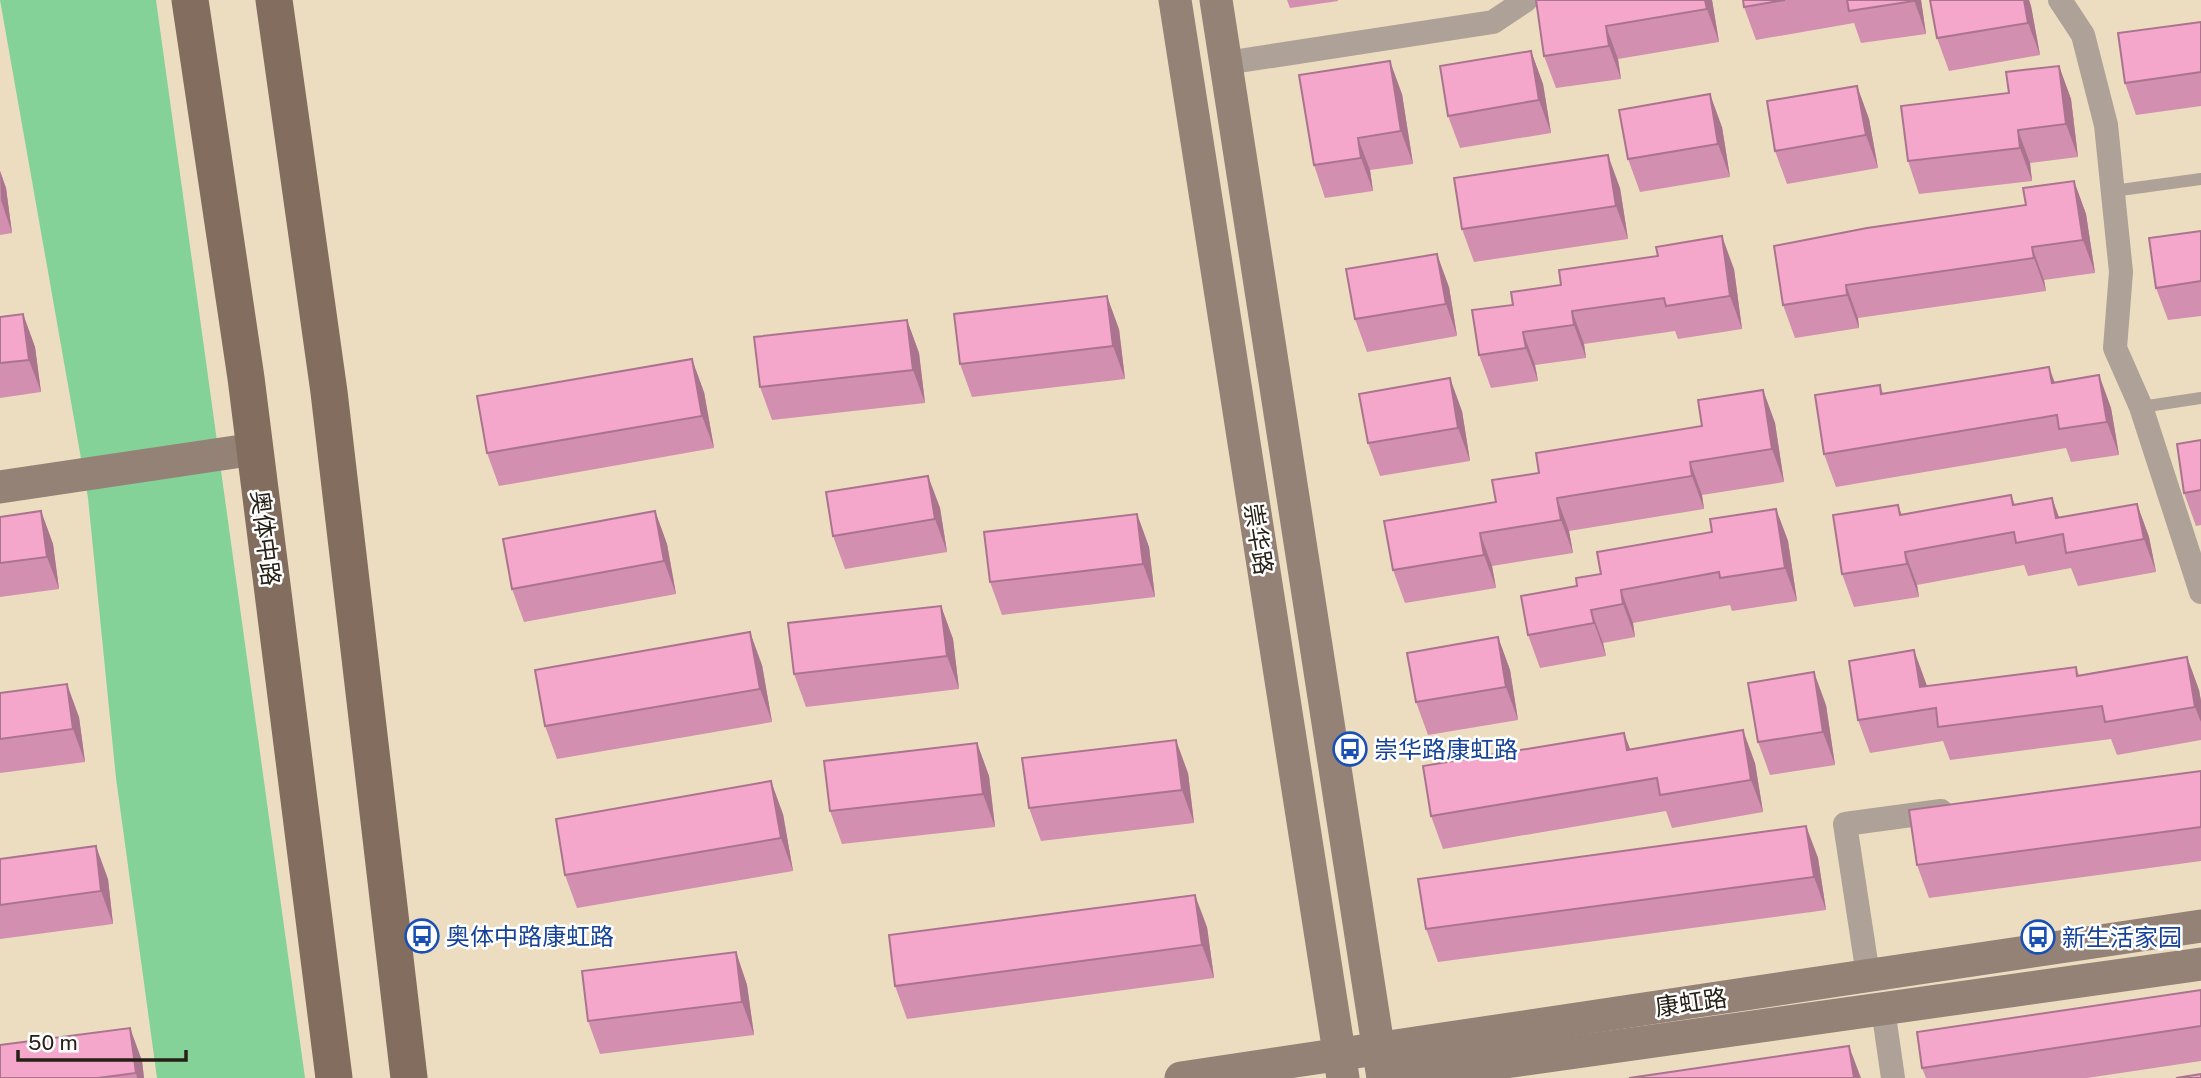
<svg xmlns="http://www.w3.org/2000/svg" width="2201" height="1078" font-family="'Public Sans','Noto Sans SC',sans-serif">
	<rect width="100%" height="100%" fill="#ecddc1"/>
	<polygon fill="#84d297" points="0,0 156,0 305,1078 157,1078 116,778 88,498"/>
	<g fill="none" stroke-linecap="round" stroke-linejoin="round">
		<g stroke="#ada198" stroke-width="12">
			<polyline points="2113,191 2201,179"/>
			<polyline points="2141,407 2201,398"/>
		</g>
		<g stroke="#ada198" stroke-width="24">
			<polyline points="2060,0 2083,35 2106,125 2121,272 2115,348 2141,407 2201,592"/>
			<polyline points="1226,63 1493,22 1526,0"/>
			<polyline points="1868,975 1845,824 1941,811"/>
			<polyline points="1883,1009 1893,1078"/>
		</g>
		<g stroke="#948277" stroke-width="33">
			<polyline points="1175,0 1343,1078"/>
			<polyline points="1216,0 1383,1078"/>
			<polyline points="0,487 255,449"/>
			<polyline points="1181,1078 2201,926"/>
			<polyline points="1391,1078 2201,964"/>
		</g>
		<g stroke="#826d5e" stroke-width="37">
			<polyline points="190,0 246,378 334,1078"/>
			<polyline points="274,0 329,392 409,1078"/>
		</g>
	</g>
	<g fill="#d28faf">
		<polygon points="1287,0 1338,0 1338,1 1290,8"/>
		<polygon points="1536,0 1712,0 1719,42 1618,59 1621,79 1556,88 1544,56"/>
		<polygon points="1743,0 1921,0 1926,34 1861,43 1854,23 1756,40 1744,7"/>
		<polygon points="1930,0 2029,0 2031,6 2040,55 1949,71 1937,38"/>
		<polygon points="2201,22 2201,106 2136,115 2125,83"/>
		<polygon points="1531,51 1543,84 1551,133 1460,148 1448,116"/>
		<polygon points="2059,66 2071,99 2078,157 2030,163 2032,181 1919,194 1908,161 2009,93"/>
		<polygon points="1857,86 1869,119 1878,168 1787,184 1775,151"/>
		<polygon points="1402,94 1413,164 1370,170 1373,191 1325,198 1314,165"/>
		<polygon points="1722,127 1730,177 1640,192 1628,159"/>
		<polygon points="0,171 6,188 12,233 0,235"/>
		<polygon points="2074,181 2086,214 2095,273 2044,280 2046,291 1858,318 1859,328 1795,338 1783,305 2026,205"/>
		<polygon points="1620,188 1628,239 1474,262 1462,229"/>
		<polygon points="2201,231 2201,316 2168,320 2156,288"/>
		<polygon points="1734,269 1742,329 1678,339 1675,331 1584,344 1586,358 1535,365 1538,381 1491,388 1479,355 1513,305"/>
		<polygon points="1449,287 1457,336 1367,352 1355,319"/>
		<polygon points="23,314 35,347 41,392 0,398 0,317"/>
		<polygon points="907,320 919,353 925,403 772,420 760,387"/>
		<polygon points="1119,329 1125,379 972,397 960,364"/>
		<polygon points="2099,375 2111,408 2119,455 2071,462 2066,448 1836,487 1824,454 1880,385 1883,393 2055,383"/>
		<polygon points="1763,390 1775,423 1784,482 1702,495 1704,509 1569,531 1573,553 1492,566 1496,588 1405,603 1393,570 1539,473 1702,426"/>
		<polygon points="704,392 714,448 499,486 487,453"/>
		<polygon points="1462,411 1470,461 1380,476 1368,443"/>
		<polygon points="2201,440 2201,525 2196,526 2184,493"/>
		<polygon points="928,476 940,508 947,552 845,569 833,536"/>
		<polygon points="2011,495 2015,505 2052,498 2059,518 2137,504 2149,537 2156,572 2078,586 2071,568 2028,576 2024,565 1917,585 1919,597 1854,607 1842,574 1898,505 1902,515"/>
		<polygon points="1776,509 1788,541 1797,601 1732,611 1730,605 1633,623 1635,637 1603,643 1606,656 1540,668 1528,635 1577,586 1601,574"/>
		<polygon points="41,511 53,544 59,589 0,597 0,517"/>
		<polygon points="655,511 667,544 676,594 524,622 512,589"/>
		<polygon points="1137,514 1149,547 1155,597 1002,615 990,582"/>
		<polygon points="941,606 953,639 959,689 806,707 794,674"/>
		<polygon points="1498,637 1510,670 1518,720 1428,735 1416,702"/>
		<polygon points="2187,657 2199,690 2201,701 2201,740 2117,755 2111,739 1950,760 1943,741 1870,753 1858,720 1926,683 1927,686 2076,667 2079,675"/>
		<polygon points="762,665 772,722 557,759 545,726"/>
		<polygon points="0,693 79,717 85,762 0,773"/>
		<polygon points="1826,705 1835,765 1770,775 1758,742"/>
		<polygon points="1624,733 1630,749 1755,763 1763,812 1672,828 1666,811 1443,849 1431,816"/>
		<polygon points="977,743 989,776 995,827 842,844 830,811"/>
		<polygon points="2201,771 2201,861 1929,898 1917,865"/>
		<polygon points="1188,773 1194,823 1041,841 1029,808"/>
		<polygon points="783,814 793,871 577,908 565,875"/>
		<polygon points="1806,826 1818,858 1826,910 1438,962 1426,929"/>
		<polygon points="0,859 108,879 113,924 0,939"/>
		<polygon points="1207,927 1214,978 907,1019 895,986"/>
		<polygon points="736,952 747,985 754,1035 600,1054 588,1021"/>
		<polygon points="2201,990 2201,1061 2087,1078 1926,1078 1922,1068"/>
		<polygon points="130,1028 142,1061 144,1078 0,1078"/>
	</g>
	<g fill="#ab748e">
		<polygon points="1705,0 1712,0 1719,42 1707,9"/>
		<polygon points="1914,0 1921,0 1926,34"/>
		<polygon points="2024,0 2029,0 2031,6 2040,55 2028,23"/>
		<polygon points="1606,26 1618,59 1621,79 1609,46"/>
		<polygon points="1531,51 1543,84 1551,133 1539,100"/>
		<polygon points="1390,61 1402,94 1413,164 1401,131"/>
		<polygon points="2059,66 2071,99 2078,157 2066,124"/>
		<polygon points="1857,86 1869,119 1878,168 1866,135"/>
		<polygon points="1710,94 1722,127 1730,177 1718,144"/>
		<polygon points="2018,130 2030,163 2032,181 2020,148"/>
		<polygon points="1358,138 1370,170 1373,191 1361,158"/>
		<polygon points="1608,155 1620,188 1628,239 1616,206"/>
		<polygon points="0,171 6,188 12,233 1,200"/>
		<polygon points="2074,181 2086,214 2095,273 2083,240"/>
		<polygon points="1722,236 1734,269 1742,329 1730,296"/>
		<polygon points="2032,247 2044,280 2046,291 2034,258"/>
		<polygon points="1437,254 1449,287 1457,336 1446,304"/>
		<polygon points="1846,285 1858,318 1859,328 1847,295"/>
		<polygon points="1107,296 1119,329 1125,379 1113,346"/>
		<polygon points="1572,311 1584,344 1586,358 1574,325"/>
		<polygon points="23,314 35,347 41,392 29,360"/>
		<polygon points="907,320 919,353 925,403 913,370"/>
		<polygon points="1523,332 1535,365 1538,381 1526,348"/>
		<polygon points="692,359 704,392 714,448 702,416"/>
		<polygon points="2049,367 2061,399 2052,383"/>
		<polygon points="2099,375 2111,408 2119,455 2107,422"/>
		<polygon points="1450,378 1462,411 1470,461 1458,428"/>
		<polygon points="1763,390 1775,423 1784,482 1772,449"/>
		<polygon points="1690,462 1702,495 1704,509 1692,476"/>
		<polygon points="928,476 940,508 947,552 935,519"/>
		<polygon points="1557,498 1569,531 1573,553 1561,520"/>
		<polygon points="2052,498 2064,531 2056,518"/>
		<polygon points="2137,504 2149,537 2156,572 2144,539"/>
		<polygon points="1776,509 1788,541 1797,601 1785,568"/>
		<polygon points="41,511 53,544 59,589 47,557"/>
		<polygon points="655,511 667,544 676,594 664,561"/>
		<polygon points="1137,514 1149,547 1155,597 1143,564"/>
		<polygon points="1480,533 1492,566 1496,588 1484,555"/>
		<polygon points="1905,552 1917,585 1919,597 1907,564"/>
		<polygon points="1621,590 1633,623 1635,637 1623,604"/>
		<polygon points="941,606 953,639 959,689 947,656"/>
		<polygon points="1591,610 1603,643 1606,656 1594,623"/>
		<polygon points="750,632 762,665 772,722 760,689"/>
		<polygon points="1498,637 1510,670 1518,720 1506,687"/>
		<polygon points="1914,650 1926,683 1930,709 1920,687"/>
		<polygon points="2187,657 2199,690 2201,701 2201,722 2195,707"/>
		<polygon points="1814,672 1826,705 1835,765 1823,732"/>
		<polygon points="67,684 79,717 85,762 73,729"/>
		<polygon points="1743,730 1755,763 1763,812 1751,780"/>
		<polygon points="1624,733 1636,765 1639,782 1627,750"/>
		<polygon points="1176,740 1188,773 1194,823 1182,790"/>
		<polygon points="977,743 989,776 995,827 983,794"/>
		<polygon points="771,781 783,814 793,871 781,838"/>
		<polygon points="1806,826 1818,858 1826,910 1814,877"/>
		<polygon points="96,846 108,879 113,924 101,891"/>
		<polygon points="1195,895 1207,927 1214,978 1202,945"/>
		<polygon points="736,952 747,985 754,1035 742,1002"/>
		<polygon points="130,1028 142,1061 144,1078 137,1078 136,1073"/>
		<polygon points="1849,1046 1861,1078 1854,1078"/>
	</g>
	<g fill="#f4a6cb" stroke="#ab748e" stroke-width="2">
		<polygon points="1536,0 1705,0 1707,9 1606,26 1609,46 1544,56"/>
		<polygon points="1743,0 1785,0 1744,7"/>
		<polygon points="1847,0 1914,0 1914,1 1849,11"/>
		<polygon points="1930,0 2024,0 2028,23 1937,38"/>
		<polygon points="2201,22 2201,72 2125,83 2118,33"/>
		<polygon points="1531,51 1539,100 1448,116 1440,66"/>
		<polygon points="1390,61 1401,131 1358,138 1361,158 1314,165 1299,75"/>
		<polygon points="2059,66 2066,124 2018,130 2020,148 1908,161 1901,106 2009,93 2006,72"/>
		<polygon points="1857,86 1866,135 1775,151 1767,101"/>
		<polygon points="1710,94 1718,144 1628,159 1619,110"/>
		<polygon points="1608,155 1616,206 1462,229 1454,178"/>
		<polygon points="2074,181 2083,240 2032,247 2034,258 1846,285 1847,295 1783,305 1774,246 1867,228 2026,205 2023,188"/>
		<polygon points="2201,231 2201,281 2156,288 2149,238"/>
		<polygon points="1722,236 1730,296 1666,306 1664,298 1572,311 1574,325 1523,332 1526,348 1479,355 1472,310 1513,305 1511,292 1561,285 1559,270 1658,256 1656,247"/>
		<polygon points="1437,254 1446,304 1355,319 1346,269"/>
		<polygon points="1107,296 1113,346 960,364 954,314"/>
		<polygon points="23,314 29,360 0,363 0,317"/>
		<polygon points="907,320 913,370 760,387 754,337"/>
		<polygon points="692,359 702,416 487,453 477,396"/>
		<polygon points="2049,367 2052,383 2099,375 2107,422 2059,429 2057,415 1824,454 1815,395 1880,385 1881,394"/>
		<polygon points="1450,378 1458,428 1368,443 1359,394"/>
		<polygon points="1763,390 1772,449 1690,462 1692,476 1557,498 1561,520 1480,533 1484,555 1393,570 1384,521 1496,502 1492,480 1539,473 1536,453 1702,426 1698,400"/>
		<polygon points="2201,440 2201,490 2184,493 2177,444"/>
		<polygon points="928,476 935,519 833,536 826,492"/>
		<polygon points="2011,495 2013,505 2052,498 2056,518 2137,504 2144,539 2066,553 2063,534 2016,543 2014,532 1905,552 1907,564 1842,574 1833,515 1898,505 1900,515"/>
		<polygon points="1776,509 1785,568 1720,578 1719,572 1621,590 1623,604 1591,610 1594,623 1528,635 1521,596 1577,586 1576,578 1601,574 1597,552 1712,532 1710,519"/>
		<polygon points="41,511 47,557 0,563 0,517"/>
		<polygon points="655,511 664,561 512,589 503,539"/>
		<polygon points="1137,514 1143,564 990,582 984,532"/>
		<polygon points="941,606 947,656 794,674 788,623"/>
		<polygon points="750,632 760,689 545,726 535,670"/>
		<polygon points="1498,637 1506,687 1416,702 1407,653"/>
		<polygon points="1914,650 1920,687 2076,667 2077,676 2187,657 2195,707 2105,722 2102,706 1938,727 1936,708 1858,720 1849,661"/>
		<polygon points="1814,672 1823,732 1758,742 1748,683"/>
		<polygon points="67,684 73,729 0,739 0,693"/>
		<polygon points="1743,730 1751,780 1660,795 1657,778 1431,816 1423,766 1624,733 1627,750"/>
		<polygon points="1176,740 1182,790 1029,808 1022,758"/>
		<polygon points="977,743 983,794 830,811 824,761"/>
		<polygon points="2201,771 2201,827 1917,865 1909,810"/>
		<polygon points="771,781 781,838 565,875 556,819"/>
		<polygon points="1806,826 1814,877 1426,929 1418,879"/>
		<polygon points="96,846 101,891 0,905 0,859"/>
		<polygon points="1195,895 1202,945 895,986 889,935"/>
		<polygon points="736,952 742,1002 588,1021 582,971"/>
		<polygon points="2201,990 2201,1026 1922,1068 1917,1032"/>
		<polygon points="130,1028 136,1073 98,1078 0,1078 0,1045"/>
		<polygon points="1849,1046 1854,1078 1629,1078"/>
		<polygon points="2201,1074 2201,1078 2176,1078"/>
	</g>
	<defs>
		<symbol id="bus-ring" viewBox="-11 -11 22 22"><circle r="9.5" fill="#fff" stroke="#1a4fb4" stroke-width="1.5"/><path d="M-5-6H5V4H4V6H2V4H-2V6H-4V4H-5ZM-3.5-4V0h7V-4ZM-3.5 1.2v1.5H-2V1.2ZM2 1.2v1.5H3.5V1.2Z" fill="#1a4fb4"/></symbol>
	</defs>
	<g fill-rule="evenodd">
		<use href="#bus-ring" x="1331" y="730" width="38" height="38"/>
		<use href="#bus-ring" x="403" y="917" width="38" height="38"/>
		<use href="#bus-ring" x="2019" y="918" width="38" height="38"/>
	</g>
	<g text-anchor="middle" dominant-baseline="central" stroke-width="5" stroke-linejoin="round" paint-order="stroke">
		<g font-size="24" fill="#262016" stroke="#fff">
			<text transform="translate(266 538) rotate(83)">奥体中路</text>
			<text transform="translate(1259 539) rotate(81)">崇华路</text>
			<text transform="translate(1691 1002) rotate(-8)">康虹路</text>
		</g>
		<g font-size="24" fill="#164399" stroke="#fff" text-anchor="start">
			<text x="1374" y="749">崇华路康虹路</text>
			<text x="446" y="936">奥体中路康虹路</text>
			<text x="2062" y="937">新生活家园</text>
		</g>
	</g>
	<path d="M18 1050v10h168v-10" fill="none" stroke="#262016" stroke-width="3.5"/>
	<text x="28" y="1050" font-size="21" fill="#262016" stroke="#ffffff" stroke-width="5" paint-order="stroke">50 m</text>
</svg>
